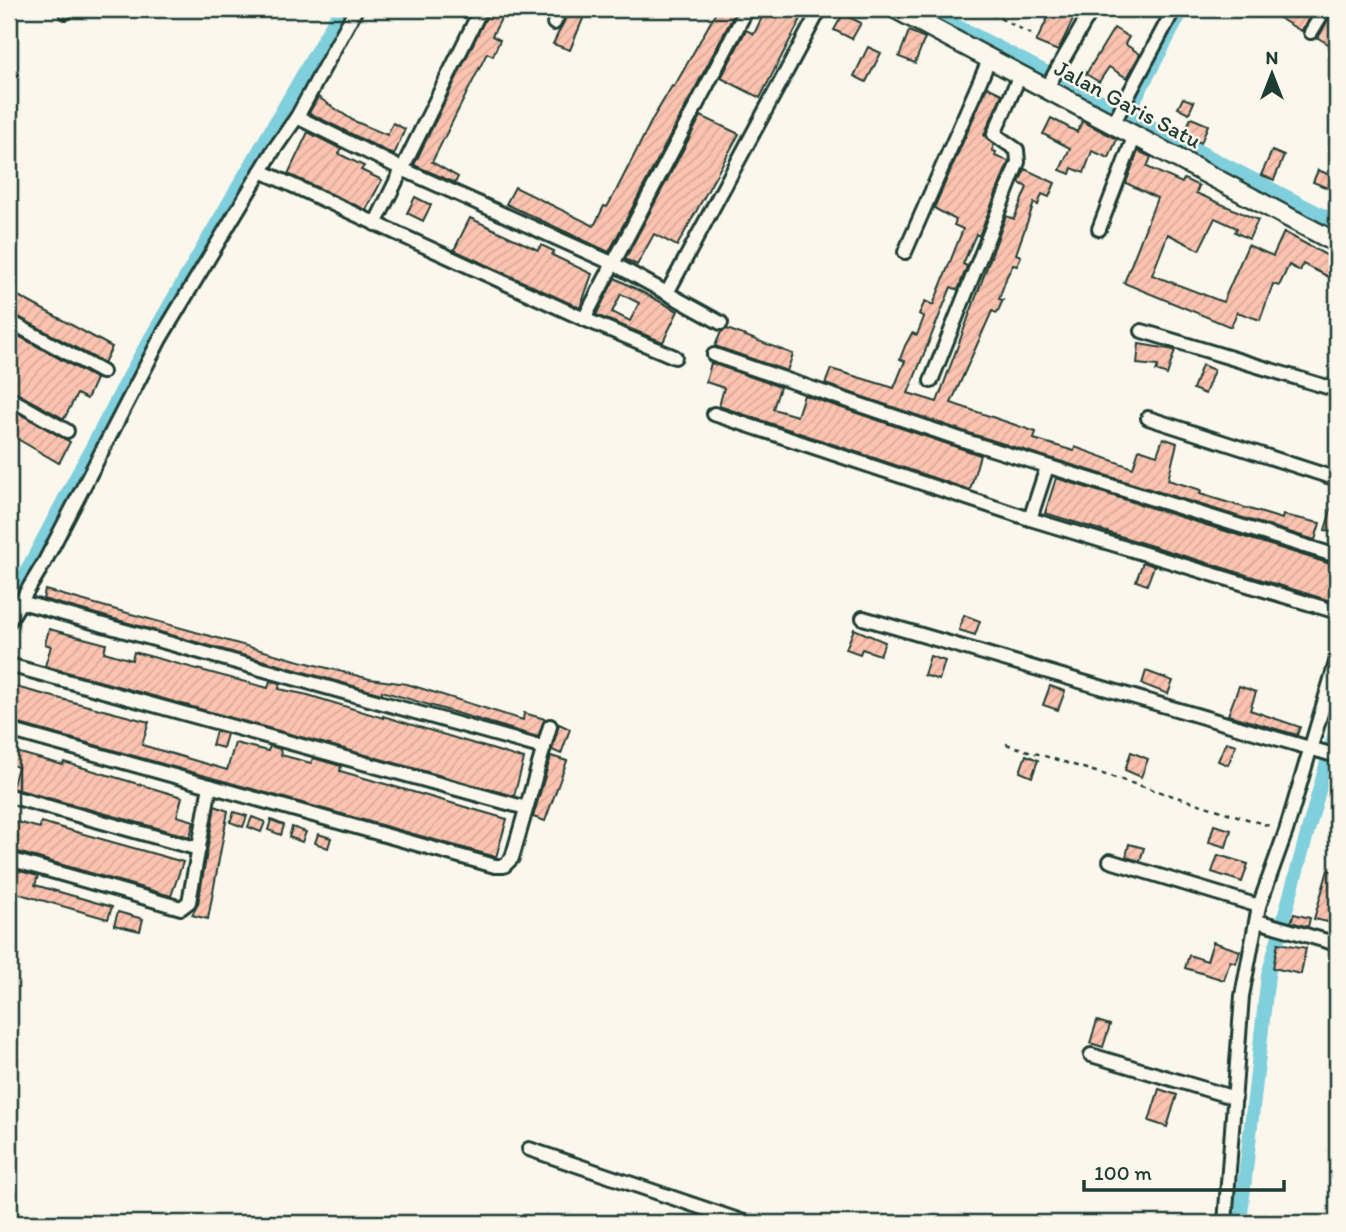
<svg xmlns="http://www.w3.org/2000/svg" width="1346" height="1232" font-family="Itim,sans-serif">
	<defs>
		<pattern id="building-hatch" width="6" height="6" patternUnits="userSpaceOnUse" patternTransform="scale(1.75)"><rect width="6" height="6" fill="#fcc4b0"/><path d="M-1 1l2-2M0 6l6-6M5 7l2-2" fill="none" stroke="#d8a998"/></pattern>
	</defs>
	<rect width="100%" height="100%" fill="#fbf7ec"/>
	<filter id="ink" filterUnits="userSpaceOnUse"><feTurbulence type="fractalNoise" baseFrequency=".0143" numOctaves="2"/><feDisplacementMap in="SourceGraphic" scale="14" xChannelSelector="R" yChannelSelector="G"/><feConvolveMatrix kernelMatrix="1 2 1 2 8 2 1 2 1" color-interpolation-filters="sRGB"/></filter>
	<g filter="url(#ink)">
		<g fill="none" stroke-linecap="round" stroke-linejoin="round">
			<g stroke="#80cfdc" stroke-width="14">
				<polyline points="924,9 1337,223"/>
				<polyline points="1127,114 1183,9"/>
				<polyline points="9,604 138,360 341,9"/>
				<polyline points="1240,1223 1268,975 1337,726"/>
			</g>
		</g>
		<g fill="url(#building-hatch)" stroke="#1f3d34" stroke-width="2" fill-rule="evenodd">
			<polygon points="490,9 506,9 492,36 500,40 493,56 487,53 432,162 458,177 455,183 414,165"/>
			<polygon points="570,9 587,9 570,50 553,44"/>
			<polygon points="718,9 737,9 609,252 506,204 515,187 594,226 604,206 607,207 616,191 653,118 672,86 674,87"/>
			<polygon points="766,9 806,9 760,98 721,78 746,30 754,34"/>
			<polygon points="1052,9 1078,9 1058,51 1036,42"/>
			<polygon points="1270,9 1315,9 1301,31 1269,12"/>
			<polygon points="1334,9 1337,9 1337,49 1318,38"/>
			<polygon points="843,14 861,23 852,39 834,30"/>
			<polygon points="1114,28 1129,37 1125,44 1140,54 1127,78 1109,67 1099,82 1086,74"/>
			<polygon points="909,31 925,38 915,63 899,57"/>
			<polygon points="868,47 881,53 866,82 854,76"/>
			<polygon points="987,87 1002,94 984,135 994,145 992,150 996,152 995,156 1009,161 979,236 976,234 963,264 967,266 958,290 951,287 908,393 937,402 1006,216 1014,219 1027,187 1019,183 1025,169 1055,183 1049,197 1042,194 1038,205 1034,203 1016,254 1021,256 1017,266 1013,265 1007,276 999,299 1003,300 997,313 992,311 951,403 1036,432 1034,439 1074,451 1075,447 1133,468 1139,449 1157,455 1163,438 1177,443 1168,480 1201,490 1200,494 1282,519 1283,515 1320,523 1315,540 972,434 825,384 831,369 894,388 905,361 900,359 905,346 912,333 917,335 924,317 919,314 925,301 933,305 963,229 954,225 956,220 934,208"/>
			<polygon points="318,97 354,121 387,135 393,123 405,129 394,155 309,113"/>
			<polygon points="1183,98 1194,102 1189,113 1178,108"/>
			<polygon points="701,116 739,134 677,246 654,234 637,265 625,259"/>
			<polygon points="1051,118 1077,132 1082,121 1117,139 1109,158 1092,151 1084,173 1072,168 1070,174 1060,170 1070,148 1043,134"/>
			<polygon points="1191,118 1208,125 1201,143 1183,135"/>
			<polygon points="308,132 341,149 339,154 364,166 361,170 382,180 366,210 288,174"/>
			<polygon points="1138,151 1151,157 1147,167 1182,183 1184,179 1199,186 1196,193 1258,220 1249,239 1235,232 1237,228 1215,218 1199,250 1168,234 1152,275 1223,302 1248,245 1273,256 1284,232 1337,261 1333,279 1303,264 1300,271 1289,265 1279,286 1273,284 1260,320 1237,312 1231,327 1124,283 1157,198 1126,183"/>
			<polygon points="1272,151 1284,156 1274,180 1261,175"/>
			<polygon points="1318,170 1337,178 1337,192 1313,182"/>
			<polygon points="415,197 431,205 423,221 407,213"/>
			<polygon points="470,218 538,250 541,245 554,251 552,255 592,274 580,308 454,250"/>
			<path d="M615,278L678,311L663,342L596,315ZM621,294L639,303L630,321L612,312Z"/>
			<polygon points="9,291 112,347 104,363 9,312"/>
			<polygon points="727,329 793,354 787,371 715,346 721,332"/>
			<polygon points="13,333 96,379 87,399 77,394 64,419 9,389 9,371 14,360 9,357 9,341"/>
			<polygon points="1139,344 1175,350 1167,375 1156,371 1158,366 1137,364"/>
			<polygon points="711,363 780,387 773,409 797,416 804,395 980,455 970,490 719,406 724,388 706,382"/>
			<polygon points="1202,365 1214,370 1205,394 1193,389"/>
			<polygon points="9,408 70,442 59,463 9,434"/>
			<polygon points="1056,478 1337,566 1337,590 1334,602 1045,513"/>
			<polygon points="1335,497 1337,497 1337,533 1325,530"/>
			<polygon points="1143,562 1154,566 1147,585 1136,581"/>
			<polygon points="45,590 296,660 370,679 407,684 523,720 524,713 545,719 538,737 382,691 382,694 43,599"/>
			<polygon points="964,615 980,621 975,635 959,630"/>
			<polygon points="49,629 106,644 104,652 132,660 134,652 268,688 270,681 280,683 279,689 308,695 383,718 383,716 524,759 514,796 45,666 51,646 45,644"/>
			<polygon points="854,629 885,642 880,655 862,649 860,654 846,649"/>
			<polygon points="930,656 945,661 939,680 924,675"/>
			<polygon points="1146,671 1173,681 1168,694 1142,684"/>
			<polygon points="12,686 149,722 142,745 227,770 235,743 268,751 270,746 280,749 281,755 311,763 313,758 341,766 340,771 507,819 496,857 9,721"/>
			<polygon points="1050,686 1065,691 1058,710 1043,705"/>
			<polygon points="1239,686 1256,692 1250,710 1300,727 1297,735 1228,715"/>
			<polygon points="559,724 570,729 561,754 552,750"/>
			<polygon points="216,731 227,734 223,748 212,745"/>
			<polygon points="1226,742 1236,745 1228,765 1218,761"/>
			<polygon points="9,750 63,765 64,762 182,797 177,816 194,821 190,837 12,788 18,767 9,764"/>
			<polygon points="1131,752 1148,759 1141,777 1125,770"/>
			<polygon points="1026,755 1038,760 1032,777 1020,772"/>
			<polygon points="551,756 567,761 545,821 533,817"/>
			<polygon points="215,806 228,811 208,919 192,915 198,904"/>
			<polygon points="234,812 247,816 243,827 230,822"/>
			<polygon points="252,817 265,822 261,832 248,827"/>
			<polygon points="9,820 40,828 41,822 183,862 171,896 14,851 18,836 9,833"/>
			<polygon points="271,820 284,825 281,835 268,830"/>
			<polygon points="1214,825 1231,830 1226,847 1209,842"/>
			<polygon points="292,827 306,832 302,842 289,837"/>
			<polygon points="318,834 331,838 328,848 315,843"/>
			<polygon points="1129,844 1144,848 1140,861 1126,857"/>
			<polygon points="1218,855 1248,864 1242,882 1212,872"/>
			<polygon points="9,868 38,876 35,885 112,907 108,919 9,891"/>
			<polygon points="1328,870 1337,873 1337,924 1314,919"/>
			<polygon points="118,912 143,919 140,931 114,925"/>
			<polygon points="1294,914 1310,918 1308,927 1291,922"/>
			<polygon points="1213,942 1240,951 1236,963 1230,961 1224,980 1185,968 1189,955 1207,961"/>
			<polygon points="1278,943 1306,948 1301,974 1273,968"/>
			<polygon points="1097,1021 1110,1025 1103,1047 1090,1043"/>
			<polygon points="1159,1089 1177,1095 1167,1127 1149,1121"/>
		</g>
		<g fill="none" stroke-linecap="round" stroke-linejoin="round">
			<defs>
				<g id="street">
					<polyline points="1260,9 1261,9"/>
					<polyline points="66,12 68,9"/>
					<polyline points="554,23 561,9"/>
					<polyline points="925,24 933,9"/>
					<polyline points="1311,32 1325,9"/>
					<polyline points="1046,89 1092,9"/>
					<polyline points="297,117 402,169 614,264 721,323"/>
					<polyline points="1113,124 1174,9"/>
					<polyline points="261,171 584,319 747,9"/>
					<polyline points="375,224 481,9"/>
					<polyline points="1099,229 1135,135"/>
					<polyline points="905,252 990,58"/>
					<polyline points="667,293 820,9"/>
					<polyline points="584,319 675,357"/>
					<polyline points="9,321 102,372"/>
					<polyline points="1142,331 1337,390"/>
					<polyline points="714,355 969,442 1337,556"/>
					<polyline points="931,381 1018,162 1017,150 994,134 1020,75"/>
					<polyline points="9,398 67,431"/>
					<polyline points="714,414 1030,519 1337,612"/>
					<polyline points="1148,418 1337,479"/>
					<polyline points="1030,519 1047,467"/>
					<polyline points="21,602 544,748"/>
					<polyline points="863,618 1337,756"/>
					<polyline points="9,621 44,563 160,339 273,151 297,117 356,9"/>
					<polyline points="9,665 526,808"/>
					<polyline points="9,730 210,786"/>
					<polyline points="9,796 199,849"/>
					<polyline points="9,859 181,908 189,902 210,786 495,866 504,866 512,858 550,726"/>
					<polyline points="1110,861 1259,906"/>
					<polyline points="1257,921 1337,944"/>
					<polyline points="1091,1055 1235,1098"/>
					<polyline points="529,1149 747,1223"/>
					<polyline points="1225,1223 1242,996 1259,906 1286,831 1337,659"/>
				</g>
				<polyline id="secondary" points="896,9 1337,243"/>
			</defs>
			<use href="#street" stroke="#1f3d34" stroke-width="18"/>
			<use href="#secondary" stroke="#1f3d34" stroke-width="23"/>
			<g stroke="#1f3d34" stroke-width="2.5" stroke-dasharray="5 5" stroke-linecap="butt">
				<polyline points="982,9 1031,34"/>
				<polyline points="1006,744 1273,827"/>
			</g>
			<use href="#street" stroke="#fbf7ec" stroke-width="12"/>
			<use href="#secondary" stroke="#fbf7ec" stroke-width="18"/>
		</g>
	</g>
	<g text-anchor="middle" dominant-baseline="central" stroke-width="5" stroke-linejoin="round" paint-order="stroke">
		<g font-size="23" fill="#1f3d34" stroke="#fbf7ec">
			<text transform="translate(1128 104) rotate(28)">Jalan Garis Satu</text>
		</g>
	</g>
	<rect width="1346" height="1232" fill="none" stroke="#fbf7ec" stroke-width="35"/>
	<rect x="18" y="18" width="1311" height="1197" fill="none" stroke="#1f3d34" stroke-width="2.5" filter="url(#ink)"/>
	<g transform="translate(1272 74)" stroke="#fbf7ec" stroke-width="5" paint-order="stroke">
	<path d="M0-5L12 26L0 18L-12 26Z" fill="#1f3d34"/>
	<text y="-10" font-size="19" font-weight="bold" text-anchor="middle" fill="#1f3d34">N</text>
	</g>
	<path d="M1084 1180v10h200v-10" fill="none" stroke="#1f3d34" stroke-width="3.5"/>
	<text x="1094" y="1180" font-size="21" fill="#1f3d34" stroke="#fbf7ec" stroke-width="5" paint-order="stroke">100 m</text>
</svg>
